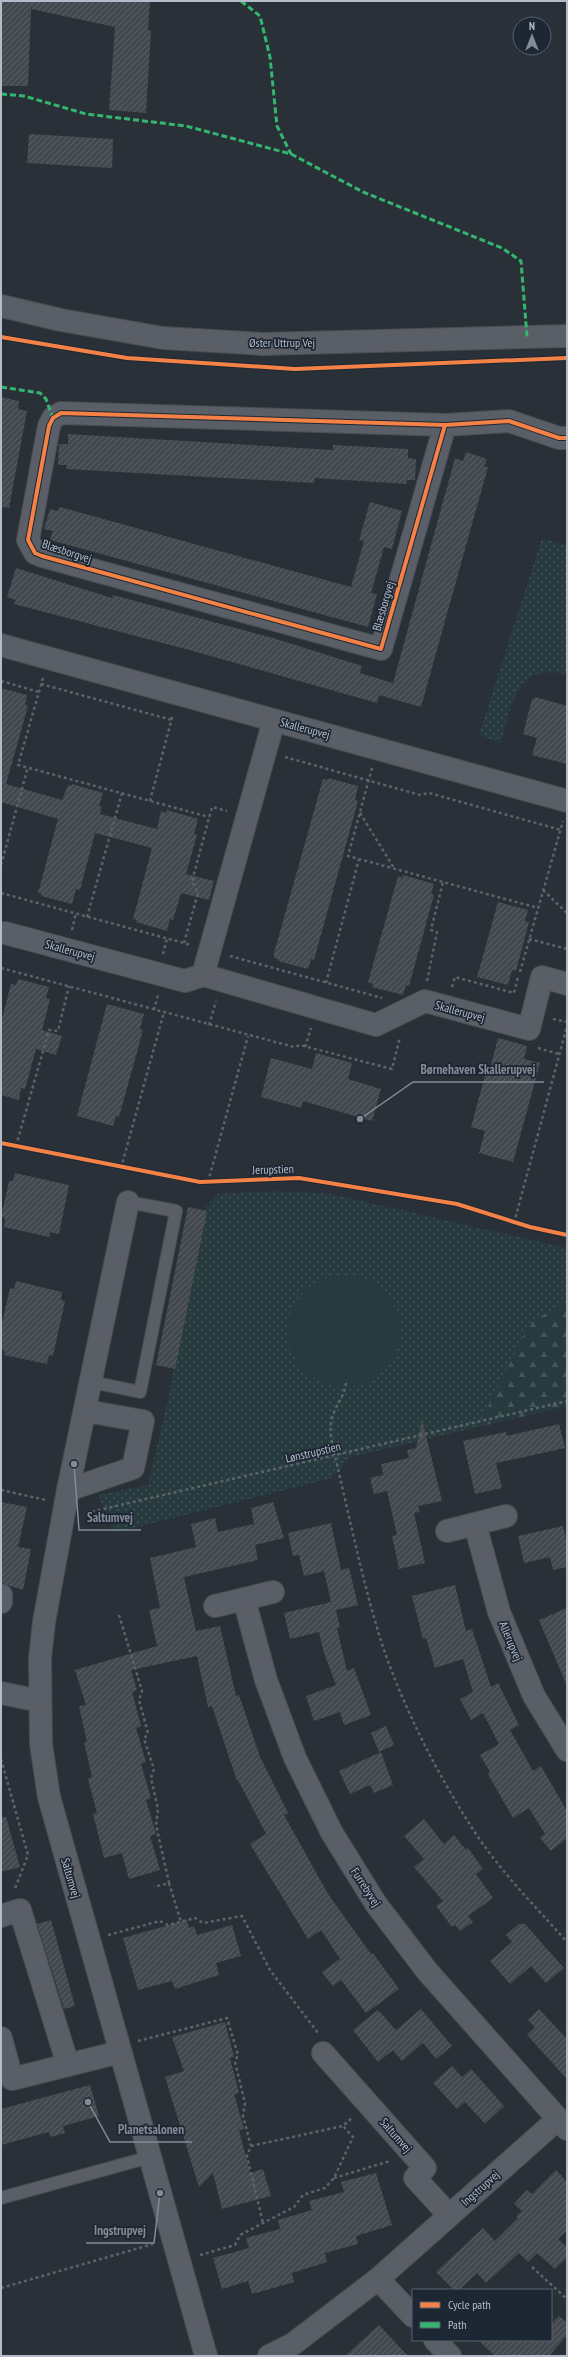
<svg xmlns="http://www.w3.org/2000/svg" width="568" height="2357" font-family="'PT Sans Narrow',sans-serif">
	<defs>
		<pattern id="grass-dots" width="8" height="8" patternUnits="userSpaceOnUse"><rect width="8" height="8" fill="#273a3e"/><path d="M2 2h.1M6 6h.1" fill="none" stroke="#445559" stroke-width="1.8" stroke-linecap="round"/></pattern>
		<pattern id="forest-firs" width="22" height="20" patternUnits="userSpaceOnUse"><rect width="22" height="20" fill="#273a3e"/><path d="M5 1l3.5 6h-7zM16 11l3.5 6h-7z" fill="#445559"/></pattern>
		<pattern id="building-hatch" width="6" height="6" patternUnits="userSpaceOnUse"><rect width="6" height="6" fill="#444950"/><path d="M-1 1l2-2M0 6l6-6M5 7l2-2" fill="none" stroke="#5d6168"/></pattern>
	</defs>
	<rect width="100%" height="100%" fill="#2a3038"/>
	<g fill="url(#grass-dots)">
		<path d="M542,538L567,546V676C560,672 554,672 546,673C513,674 508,718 501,743L479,735Z"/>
		<polygon points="278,1191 331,1194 567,1248 567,1406 351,1457 332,1478 114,1533 98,1495 148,1485 167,1404 206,1207 218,1194"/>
	</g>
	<polygon fill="url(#forest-firs)" points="567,1303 567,1406 478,1427 531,1321"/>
	<circle fill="#273a3e" cx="344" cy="1331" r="56"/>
	<g fill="url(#building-hatch)">
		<polygon points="1,1 150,1 148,30 151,31 146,113 109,110 115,27 31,9 28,86 1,86"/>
		<polygon points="29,134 113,139 112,168 27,163"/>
		<polygon points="1,397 19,401 18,409 27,411 9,508 1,507"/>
		<polygon points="68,434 333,450 333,445 408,449 408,458 416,459 415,480 407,480 406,484 315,478 314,483 66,469 67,465 58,465 59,444 68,444"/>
		<polygon points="466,452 487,459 484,466 488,467 421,707 379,695 377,703 193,651 14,604 16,600 7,597 16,568 112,598 113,595 273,638 362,666 360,673 393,683 455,458 463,461"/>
		<polygon points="370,502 402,511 392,549 384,547 371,593 377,594 368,627 50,540 53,531 44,529 50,509 58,511 60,507 351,587 364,541 359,540"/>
		<polygon points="1,688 27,695 25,705 28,706 6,784 62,800 68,785 71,786 72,784 103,793 99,806 102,807 100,814 157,829 161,811 166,813 167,810 198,819 194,834 197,835 186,874 214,881 209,900 181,893 173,920 170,919 167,931 136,922 137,920 133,919 152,848 95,833 80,890 76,889 72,904 41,896 42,894 38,893 58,819 1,802"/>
		<polygon points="535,697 567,706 567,764 532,755 537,738 523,734 532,699 534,699"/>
		<polygon points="328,778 358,786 355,800 358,801 314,960 311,959 308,969 278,961 278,959 274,958 274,953 323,779 327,780"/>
		<polygon points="403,875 434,884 431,894 434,895 409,986 406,985 403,995 372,987 373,984 368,982 398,876 402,878"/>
		<polygon points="498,902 528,910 525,921 529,922 516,971 512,970 508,985 477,977"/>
		<polygon points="18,979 49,987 46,998 50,999 42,1030 62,1036 56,1055 36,1049 25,1089 21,1088 19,1100 1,1095 1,1022 11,984 16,985"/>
		<polygon points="107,1004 144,1014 140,1029 143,1030 129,1081 119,1117 116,1116 113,1126 77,1116"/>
		<polygon points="498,1038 527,1046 524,1059 540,1063 513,1162 479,1153 485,1131 471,1127 486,1072 489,1073"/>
		<polygon points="316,1053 352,1063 348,1079 381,1089 372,1121 303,1101 301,1108 261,1097 271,1058 312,1069"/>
		<polygon points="15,1173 69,1185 59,1234 50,1232 49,1237 4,1227 5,1218 1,1217 9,1181 13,1181"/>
		<polygon points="188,1207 207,1211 175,1369 156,1365"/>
		<polygon points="16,1281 62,1292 61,1300 65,1301 53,1356 49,1355 47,1364 4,1355 5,1351 1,1350 1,1327 10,1288 14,1289"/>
		<polygon points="422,1419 442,1501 418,1506 420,1512 414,1513 425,1563 399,1569 392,1536 397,1535 387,1491 374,1494 370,1478 383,1475 381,1464 409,1458 407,1450 416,1448"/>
		<polygon points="559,1424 565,1448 496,1463 502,1488 475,1494 463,1441 506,1432 507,1436"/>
		<polygon points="1,1502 27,1507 18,1547 31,1549 23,1590 1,1583"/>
		<polygon points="273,1502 284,1538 255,1545 258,1560 184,1577 196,1631 220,1626 236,1696 239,1695 260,1757 288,1813 284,1815 328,1894 371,1954 373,1953 399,1989 366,2013 341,1980 333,1986 323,1974 322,1972 340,1959 321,1930 308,1939 250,1844 266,1834 238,1780 237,1781 212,1706 208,1707 197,1656 131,1670 137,1690 132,1692 141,1726 136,1728 146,1762 141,1764 151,1798 146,1800 156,1834 150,1836 160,1870 129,1879 122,1853 104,1858 93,1814 97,1813 88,1779 92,1777 84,1742 87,1742 79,1706 86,1705 75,1670 157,1646 149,1610 160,1608 150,1558 196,1547 191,1524 215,1518 218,1532 254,1524 251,1508"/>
		<polygon points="331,1523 341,1570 349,1568 358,1605 336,1610 340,1627 337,1628 347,1671 354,1668 371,1715 344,1725 340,1712 314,1721 306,1696 336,1685 323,1650 319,1632 290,1639 284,1613 331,1602 324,1571 304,1576 299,1555 293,1556 288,1533"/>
		<polygon points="563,1526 567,1544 567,1567 553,1570 550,1557 524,1563 518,1536"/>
		<polygon points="455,1585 466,1631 472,1629 491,1687 498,1683 519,1725 510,1730 533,1771 541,1766 567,1811 567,1838 551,1851 540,1838 545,1834 529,1808 513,1818 488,1774 490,1772 480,1755 499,1744 483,1713 471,1720 460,1699 473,1692 463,1659 435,1668 426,1638 423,1639 412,1596"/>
		<polygon points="567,1608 567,1686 539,1620"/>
		<polygon points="386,1726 394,1745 379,1752 371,1733"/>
		<polygon points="381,1752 393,1785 374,1793 370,1785 350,1794 339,1771"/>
		<polygon points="1,1817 6,1817 20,1867 1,1872"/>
		<polygon points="424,1819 444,1844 454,1835 466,1850 468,1848 483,1869 476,1874 493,1898 468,1916 473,1922 460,1931 455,1925 452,1927 436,1906 443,1901 414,1867 424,1859 404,1836"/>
		<polygon points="51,1920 75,2006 64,2009 37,1924"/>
		<polygon points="187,1920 189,1928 194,1926 197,1935 232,1925 241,1956 216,1963 219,1975 175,1989 172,1981 138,1990 123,1938"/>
		<polygon points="519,1924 525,1924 564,1968 546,1983 531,1966 510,1984 490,1961 512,1942 506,1935"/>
		<polygon points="421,2009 452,2046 436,2059 423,2043 402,2061 393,2050 378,2062 353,2030 378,2010 396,2030"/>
		<polygon points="539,2009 567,2039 567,2079 527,2035 535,2027 528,2020"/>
		<polygon points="225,2022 234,2057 230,2058 239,2093 234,2094 244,2129 239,2130 250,2173 263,2169 271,2196 222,2209 213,2173 199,2187 165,2077 184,2071 172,2037"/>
		<polygon points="452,2066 462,2077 471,2069 504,2106 485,2124 465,2102 457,2109 433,2083"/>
		<polygon points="90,2085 99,2116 63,2126 65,2133 50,2137 49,2132 1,2145 1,2109"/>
		<polygon points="556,2170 567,2182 567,2230 558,2239 567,2247 567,2257 555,2269 537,2253 528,2262 519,2253 486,2283 477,2273 459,2290 454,2290 436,2272 483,2228 495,2241 518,2218 516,2216 522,2211 514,2204 527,2190 532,2194"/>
		<polygon points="376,2173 392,2225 356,2236 358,2244 325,2253 327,2262 292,2273 294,2282 252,2294 248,2281 222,2289 213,2258 249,2248 246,2238 280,2229 278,2220 312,2210 309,2201 344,2192 341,2182"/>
		<polygon points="559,2316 567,2323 567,2335 549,2356 495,2356 478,2340 551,2340 551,2324"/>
		<polygon points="379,2325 408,2356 345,2356"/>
	</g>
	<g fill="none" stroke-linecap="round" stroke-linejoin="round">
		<defs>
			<g id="service">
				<polyline points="92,1382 140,1392 176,1211 128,1202"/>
				<polyline points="1,2198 150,2157"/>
			</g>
			<g id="minor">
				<polyline points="445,425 381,649 42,556 35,553 28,540 49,426 53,418 61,413 445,425 509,421 559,438 567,438"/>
				<polyline points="1,645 567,801"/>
				<polyline points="5,933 185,981 203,975 376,1025 425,1001 529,1029 542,977 567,984"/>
				<polyline points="203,975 274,720"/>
				<polyline points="128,1202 68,1490 44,1622 40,1658 41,1744 49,1797 206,2356"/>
				<polyline points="68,1490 133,1468 143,1421 86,1411"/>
				<polyline points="475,1524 499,1612 534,1696 567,1750"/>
				<polyline points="447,1531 506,1516"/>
				<polyline points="1,1595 1,1602"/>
				<polyline points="244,1599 266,1680 295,1758 332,1833 376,1904 427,1971 567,2129"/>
				<polyline points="215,1606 273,1592"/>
				<polyline points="1,1693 40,1701"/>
				<polyline points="1,1916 20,1910 68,2065"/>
				<polyline points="1,2038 12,2079 120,2052"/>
				<polyline points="323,2053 425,2168 415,2178 449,2215"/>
				<polyline points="378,2279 413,2316"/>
				<polyline points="435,2340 450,2356"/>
				<polyline points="269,2356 293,2344 378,2279 558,2119"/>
			</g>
			<polyline id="tertiary" points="1,306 61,320 163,338 263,344 567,336"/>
		</defs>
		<use href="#service" stroke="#484c53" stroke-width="14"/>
		<use href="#minor" stroke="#484c53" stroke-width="24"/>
		<use href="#tertiary" stroke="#484c53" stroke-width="24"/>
		<g stroke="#5d636a" stroke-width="2.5" stroke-dasharray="3 3" stroke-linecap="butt">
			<polyline points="43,678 18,765 209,817"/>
			<polyline points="1,681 39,692"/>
			<polyline points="41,684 172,720"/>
			<polyline points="285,757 420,795 429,793 561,830"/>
			<polyline points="372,768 348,856 538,908"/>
			<polyline points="150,801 173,714"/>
			<polyline points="360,813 394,868"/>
			<polyline points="1,865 28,767"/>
			<polyline points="543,890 567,913"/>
			<polyline points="1,893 191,945"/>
			<polyline points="87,917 122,793"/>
			<polyline points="72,930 76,913"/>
			<polyline points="529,939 567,949"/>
			<polyline points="184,943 198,893 192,881 212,807 227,811"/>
			<polyline points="163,954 167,938"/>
			<polyline points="230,956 382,998"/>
			<polyline points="1,968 294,1047 300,1045 392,1069 400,1037"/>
			<polyline points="520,972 563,821"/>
			<polyline points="427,981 437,932 431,930 443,882"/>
			<polyline points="326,983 359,859"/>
			<polyline points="452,987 455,977 514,993 518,977"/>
			<polyline points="154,1010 158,995"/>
			<polyline points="553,1019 567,1022"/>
			<polyline points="209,1025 216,1001"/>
			<polyline points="305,1047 311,1028"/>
			<polyline points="538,1048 559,1054"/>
			<polyline points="16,1146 49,1030 58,1031 69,986"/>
			<polyline points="121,1168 164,1012"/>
			<polyline points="208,1182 248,1036"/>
			<polyline points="514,1223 567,1026"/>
			<path d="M346,1383C345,1395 337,1403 333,1415C328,1428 332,1442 335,1456C350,1519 363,1585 383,1647C405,1711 436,1771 472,1828C499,1870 534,1905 567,1942"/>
			<polyline points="1,1490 46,1500"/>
			<polyline points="86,1513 567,1401"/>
			<polyline points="119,1615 142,1691 139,1700 148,1733 144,1739 154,1769 151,1778 158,1809 156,1825 169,1883 154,1887"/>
			<polyline points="1,1759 28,1855 14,1891"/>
			<polyline points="169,1883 181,1922"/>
			<polyline points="108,1935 160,1921 168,1925 195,1918 203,1923 242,1916 270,1970 318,2033"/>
			<polyline points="138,2041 227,2018 238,2055 235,2062 245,2103 243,2116 251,2146 247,2156 263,2223"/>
			<polyline points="251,2146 343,2126 353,2117"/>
			<polyline points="334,2178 390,2161"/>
			<polyline points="200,2255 235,2245 240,2235 294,2207 303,2195 325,2188 334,2178 353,2137 343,2126"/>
			<polyline points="532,2267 567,2299"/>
			<polyline points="1,2288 153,2244"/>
		</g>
		<use href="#service" stroke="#5a5e66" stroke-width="12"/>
		<use href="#minor" stroke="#5a5e66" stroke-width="22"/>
		<use href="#tertiary" stroke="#5a5e66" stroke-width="22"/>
		<g stroke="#33b770" stroke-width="3" stroke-dasharray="6 3" stroke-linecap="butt">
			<polyline points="241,1 260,16 270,57 277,126 291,154"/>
			<polyline points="1,94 24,96 86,114 186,126 291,154 363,192 502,248 521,261 527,337"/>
			<polyline points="1,387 40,393 46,399 53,418"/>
		</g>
		<defs>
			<g id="cycleway">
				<polyline points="1,337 127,358 295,369 567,358"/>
				<polyline points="445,425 381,649 42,556 35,553 28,540 49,426 53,418 61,413 445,425 509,421 559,438 567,438"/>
				<polyline points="1,1143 200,1182 299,1178 457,1204 530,1227 567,1235"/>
			</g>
		</defs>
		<use href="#cycleway" stroke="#1d2633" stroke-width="6"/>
		<use href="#cycleway" stroke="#f48246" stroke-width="4"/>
	</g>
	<g text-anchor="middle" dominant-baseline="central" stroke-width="3.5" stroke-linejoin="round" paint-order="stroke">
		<g font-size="12" fill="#b4bcc9" stroke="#1d2633">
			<text x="282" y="342">Øster Uttrup Vej</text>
			<text transform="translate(67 551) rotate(18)">Blæsborgvej</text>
			<text transform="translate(383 606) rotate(-74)">Blæsborgvej</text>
			<text transform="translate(305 728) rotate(15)">Skallerupvej</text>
			<text transform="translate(70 950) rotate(15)">Skallerupvej</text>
			<text transform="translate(460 1011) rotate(15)">Skallerupvej</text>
			<text transform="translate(273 1169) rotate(-2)">Jerupstien</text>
			<text transform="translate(313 1452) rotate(-13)">Lønstrupstien</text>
			<text transform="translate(511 1641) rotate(67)">Allerupvej</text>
			<text transform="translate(71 1878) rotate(74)">Saltumvej</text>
			<text transform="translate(366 1887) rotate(57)">Furrebyvej</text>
			<text transform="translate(396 2135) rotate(49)">Saltumvej</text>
			<text transform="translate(480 2188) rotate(-42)">Ingstrupvej</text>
		</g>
	</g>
	<path fill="none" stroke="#848b96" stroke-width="1.5" d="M360 1119L413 1082H544M74 1464L79 1530H141M88 2102L110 2142H192M160 2193L154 2243H86"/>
	<g fill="#848b96" stroke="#1d2633" stroke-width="1.5">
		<circle cx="360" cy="1119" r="4"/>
		<circle cx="74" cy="1464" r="4"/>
		<circle cx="88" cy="2102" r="4"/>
		<circle cx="160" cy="2193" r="4"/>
	</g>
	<g font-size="13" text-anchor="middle" font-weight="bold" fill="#848b96" stroke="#1d2633" stroke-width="3.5" stroke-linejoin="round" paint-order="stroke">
		<text x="478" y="1074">Børnehaven Skallerupvej</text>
		<text x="110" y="1522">Saltumvej</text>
		<text x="151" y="2134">Planetsalonen</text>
		<text x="120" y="2235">Ingstrupvej</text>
	</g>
	<rect width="568" height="2357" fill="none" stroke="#b4bcc9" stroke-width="4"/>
	<rect x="412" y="2289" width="140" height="52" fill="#1d2633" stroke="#59626f"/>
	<rect x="420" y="2302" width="20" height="6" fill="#f48246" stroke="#59626f"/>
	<text x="448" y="2309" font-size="12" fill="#b4bcc9">Cycle path</text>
	<rect x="420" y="2322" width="20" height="6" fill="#33b770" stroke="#59626f"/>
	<text x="448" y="2329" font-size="12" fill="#b4bcc9">Path</text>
	<g transform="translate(532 36)"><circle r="19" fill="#1d2633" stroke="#59626f"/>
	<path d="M0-3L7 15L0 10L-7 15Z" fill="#848b96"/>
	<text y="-6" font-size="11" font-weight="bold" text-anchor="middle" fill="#b4bcc9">N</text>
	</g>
</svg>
